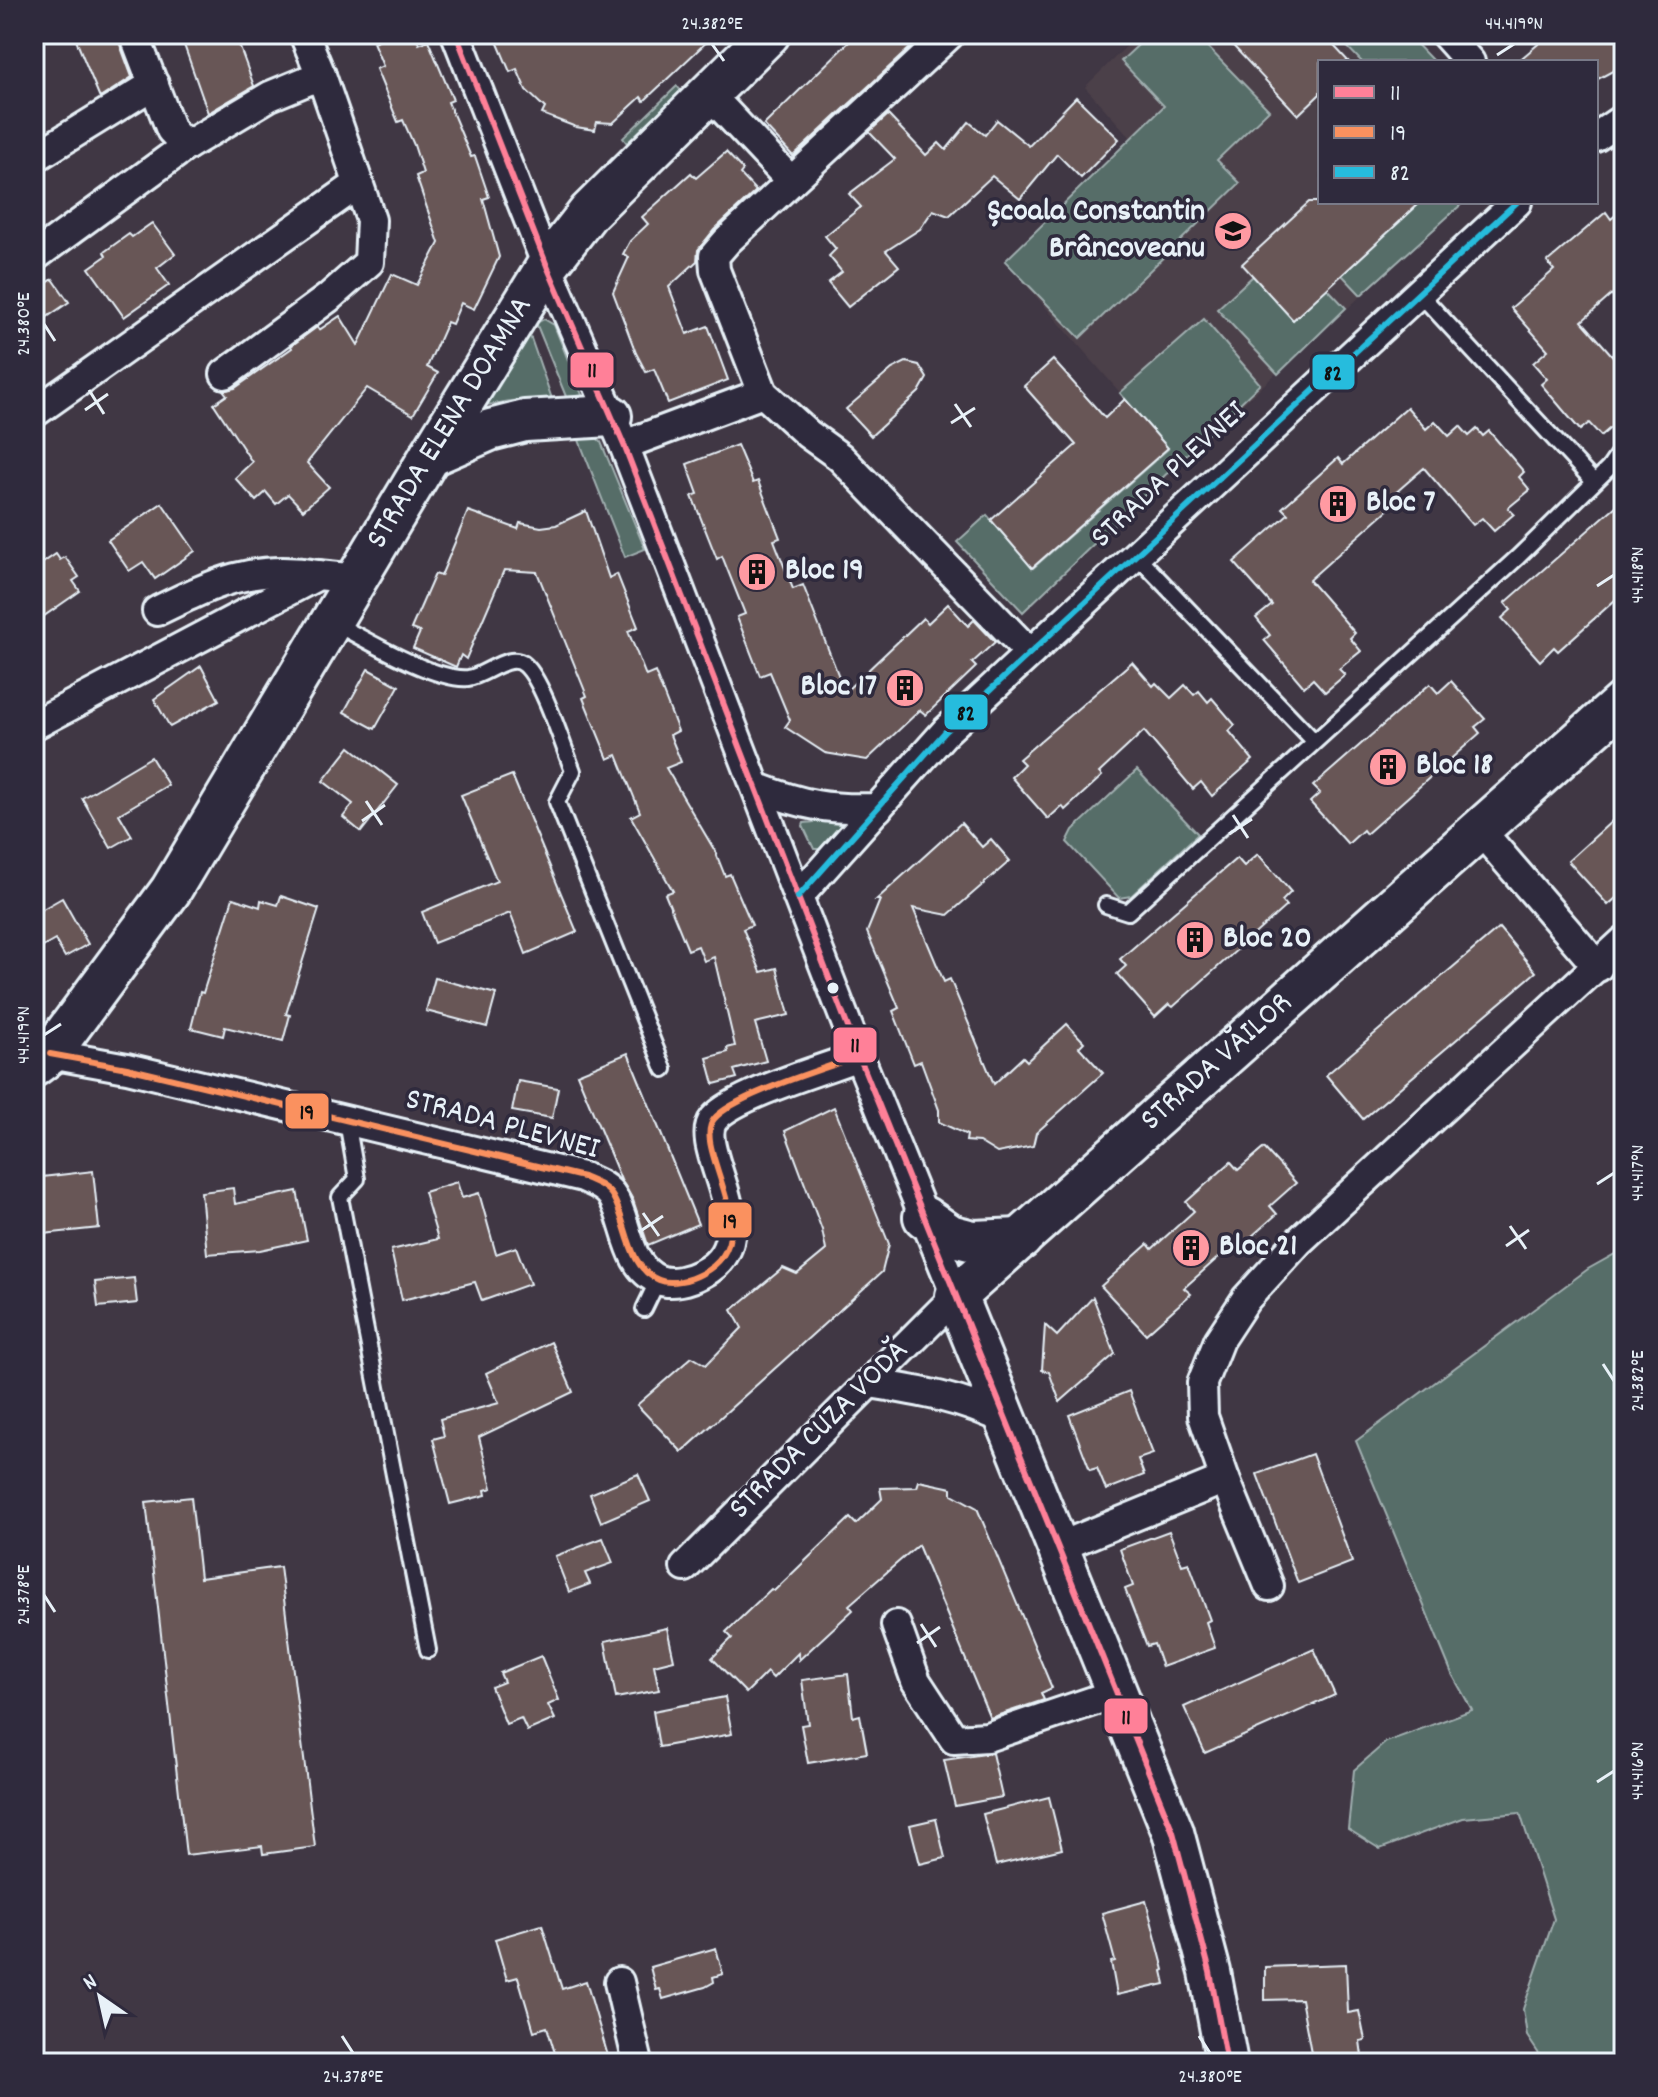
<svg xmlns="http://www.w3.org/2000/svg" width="1658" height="2097" font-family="Dekko,sans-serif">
	<rect width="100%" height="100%" fill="#403744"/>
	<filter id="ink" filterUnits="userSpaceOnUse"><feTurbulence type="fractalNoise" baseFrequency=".0125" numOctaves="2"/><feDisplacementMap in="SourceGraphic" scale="16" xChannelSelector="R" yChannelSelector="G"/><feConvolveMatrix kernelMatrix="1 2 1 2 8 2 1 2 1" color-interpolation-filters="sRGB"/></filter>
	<g filter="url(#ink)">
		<polygon fill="#4c4049" points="1139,34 1405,34 1432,62 1320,62 1320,202 1464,202 1180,461 1005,261 1131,138 1085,87"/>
		<g fill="#576d68" stroke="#a0afb0" stroke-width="2">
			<polygon points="1150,34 1195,34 1269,110 1217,160 1240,183 1080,338 1005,261 1164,106 1121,61"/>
			<polygon points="1335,34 1407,34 1434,62 1362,62"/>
			<polygon points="677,86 681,91 627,143 623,138"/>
			<polygon points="1421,202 1464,202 1361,295 1342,275"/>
			<polygon points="1253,276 1293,320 1327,288 1346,308 1278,374 1217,309"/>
			<polygon points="544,319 554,325 584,400 569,404 536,323"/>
			<polygon points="1204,319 1260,384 1023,612 957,542 987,515 1033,568 1168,449 1120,393"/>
			<path d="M527,327L552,399V406C538,403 526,400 512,401C500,402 491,407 479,403Z"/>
			<polygon points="593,434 601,442 645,549 625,557 579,440"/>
			<polygon points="1137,770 1198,834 1131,896 1119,898 1067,842 1073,830"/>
			<polygon points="837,820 840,826 820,849 814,849 803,826 804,823"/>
			<polygon points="1624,1249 1624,2063 1545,2063 1527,2036 1523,2009 1554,1919 1520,1813 1463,1818 1380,1849 1348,1829 1354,1770 1386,1742 1472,1710 1452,1674 1356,1441 1588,1269"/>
		</g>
		<g fill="#685656" stroke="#e8f1f8" stroke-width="2">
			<polygon points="91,34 116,34 132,77 100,98 76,40"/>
			<polygon points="185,34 235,34 254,86 208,113 183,42 187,41"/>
			<polygon points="392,34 415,34 419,44 428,40 453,100 448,102 471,157 475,156 489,197 483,199 499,257 474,309 461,303 452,324 447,322 427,367 438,373 413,415 367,388 307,463 329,487 303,510 288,494 276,504 266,492 256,501 235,478 252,462 214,404 227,395 223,390 235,388 292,348 291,346 317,327 319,330 340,316 358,345 392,274 417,285 439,243 416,176 423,173 414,145 403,120 398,122 376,69 383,66 373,42"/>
			<polygon points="494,34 715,34 644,101 641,97 613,123 597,122 595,130 576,127 542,114 545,108 526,90 517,69 510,72"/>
			<polygon points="857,34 925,34 793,156 764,125"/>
			<polygon points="1222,34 1323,34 1349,62 1320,62 1320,94 1298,115"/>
			<polygon points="1550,34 1624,34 1624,65 1596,80 1596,62 1517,62"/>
			<polygon points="1076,97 1119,139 1081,178 1057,154 1020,199 992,176 949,216 933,210 920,229 886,251 899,266 848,307 828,283 842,272 829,256 836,249 825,236 861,207 849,194 895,159 869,132 888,115 926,155 939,143 946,150 969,122 985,135 997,120 1029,146"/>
			<polygon points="726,152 743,170 740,174 756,191 714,230 698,250 697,261 669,287 687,334 708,326 728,380 668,403 654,369 646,372 636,353 613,292 629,257 623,254 630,241 648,224 642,217 691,173 696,178"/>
			<polygon points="1309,202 1421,202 1293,320 1242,264"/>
			<polygon points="1624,208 1624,284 1582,321 1624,369 1624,416 1601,436 1589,423 1580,430 1541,384 1547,379 1533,363 1548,350 1511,308 1554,270 1547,262 1606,212 1611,219"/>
			<polygon points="152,223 175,254 157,268 169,285 124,317 89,268 106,256 104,252 129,234 132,237"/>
			<polygon points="53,279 69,302 34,326 34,292"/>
			<polygon points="1053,360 1105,418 1125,399 1168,448 1032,568 991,520 1076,445 1024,386"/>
			<polygon points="906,362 919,365 927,378 919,392 871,436 846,409 892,369"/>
			<polygon points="1407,407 1426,429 1435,421 1449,436 1460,426 1469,436 1477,429 1483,436 1489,431 1524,472 1519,477 1530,490 1508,508 1514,514 1494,531 1482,518 1473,525 1424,468 1386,501 1391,507 1309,580 1355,633 1350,638 1361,651 1339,669 1345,675 1325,692 1313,679 1304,687 1264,640 1270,635 1256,618 1272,605 1234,562 1288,514 1282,508 1338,458 1343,464"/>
			<polygon points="737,445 753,483 758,481 780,538 774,540 793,589 803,585 845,692 923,618 928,623 948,604 968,626 974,620 995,642 972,663 976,667 926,715 920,710 867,760 825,753 785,727 790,720 770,672 760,676 737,617 745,614 722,556 717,559 692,496 698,494 687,464"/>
			<polygon points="1624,499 1624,592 1558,651 1554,647 1540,661 1502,618 1511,610 1505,603"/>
			<polygon points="162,503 195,551 155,579 143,562 129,571 108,540"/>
			<polygon points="468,511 518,529 520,523 541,527 556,525 586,511 609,578 617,574 638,627 628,631 646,676 655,672 678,731 670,735 681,762 666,768 715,851 725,876 730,874 752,925 743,929 761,972 777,968 789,1015 755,1023 766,1061 734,1070 737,1078 714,1084 707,1058 728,1052 727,1048 735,1046 714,957 704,961 698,946 688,950 665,894 673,891 631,817 640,812 617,755 608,759 583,698 587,696 537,572 504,570 466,659 461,655 456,667 413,648 420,632 411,629 435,574 441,576"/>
			<polygon points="56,554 60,560 65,557 79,577 73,581 80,591 34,623 34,569"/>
			<polygon points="1132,662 1153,686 1156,683 1171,698 1185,685 1194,695 1199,691 1208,702 1212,698 1235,725 1229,731 1253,760 1212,796 1201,782 1193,789 1144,731 1099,773 1102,776 1065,810 1062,806 1048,819 1011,777 1024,764 1019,759"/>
			<polygon points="201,666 219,700 170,727 154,699"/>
			<polygon points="368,669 399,686 375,729 344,712"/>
			<polygon points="1451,681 1485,719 1475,727 1480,733 1366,834 1363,830 1348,844 1310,802 1320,793 1313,786 1430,684 1438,693"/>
			<polygon points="350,747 398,785 361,832 343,817 353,804 323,781"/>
			<polygon points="151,757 168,785 119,814 132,836 111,848 82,798"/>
			<polygon points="512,775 577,932 526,954 510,913 434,943 422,912 497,881 461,795"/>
			<polygon points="1624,810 1624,891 1608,905 1568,861"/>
			<polygon points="961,823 982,847 991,839 1010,861 948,915 913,908 944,982 950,979 994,1084 1023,1057 1027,1061 1067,1024 1084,1042 1079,1047 1103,1073 1036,1133 1033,1146 997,1153 979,1142 966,1141 967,1135 939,1122 939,1110 921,1061 914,1064 893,1011 899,1008 867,932 880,900 876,900"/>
			<polygon points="1258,854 1291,892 1282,901 1286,906 1173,1007 1169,1004 1155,1017 1117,974 1126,966 1120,959 1237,858 1244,866"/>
			<polygon points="281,896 319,909 286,1014 290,1015 283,1041 225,1027 223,1036 191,1028 200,992 203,993 233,898 260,907 261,900 278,905"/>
			<polygon points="62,898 88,944 65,957 55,940 34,952 34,914"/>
			<polygon points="1499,928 1536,972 1363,1119 1326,1075"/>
			<polygon points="435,978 496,994 487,1027 426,1011"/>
			<polygon points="628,1053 698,1224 648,1245 633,1200 621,1180 577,1074"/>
			<polygon points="518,1081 558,1088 552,1118 512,1111"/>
			<polygon points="834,1107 889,1244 882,1272 682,1452 637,1405 692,1357 706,1365 742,1328 732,1310 783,1268 797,1274 826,1250 822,1230 785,1131"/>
			<polygon points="1264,1148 1296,1183 1270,1206 1277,1214 1234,1252 1230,1247 1184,1288 1191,1294 1146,1334 1101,1286 1148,1244 1152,1249 1194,1211 1186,1202 1231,1162 1238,1170"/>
			<polygon points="93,1171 99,1228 34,1235 34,1178"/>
			<polygon points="457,1182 462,1198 479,1193 496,1254 516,1247 530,1284 482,1301 475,1282 402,1300 391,1250 438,1239 424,1192"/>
			<polygon points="233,1188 235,1204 297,1191 307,1240 260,1250 207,1254 201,1192"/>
			<polygon points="134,1278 137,1303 98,1307 95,1282"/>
			<polygon points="1093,1297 1115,1354 1060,1402 1049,1372 1042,1370 1045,1325 1057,1336"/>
			<polygon points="551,1342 573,1392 479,1437 492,1488 485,1490 486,1495 450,1504 433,1439 444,1436 440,1419 499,1403 486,1373"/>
			<polygon points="1129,1391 1153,1454 1138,1459 1144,1475 1106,1490 1097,1468 1090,1470 1069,1415"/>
			<polygon points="1312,1454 1352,1562 1298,1583 1257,1474"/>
			<polygon points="638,1474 650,1501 601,1522 590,1494"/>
			<polygon points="919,1481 952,1488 952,1494 977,1508 1052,1688 1041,1693 1044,1700 990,1718 918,1545 849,1605 853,1610 799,1660 798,1653 773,1678 767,1672 746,1693 712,1658 732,1638 726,1632 771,1589 774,1591 850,1518 856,1524 882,1499 880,1488 917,1487"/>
			<polygon points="191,1497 200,1578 280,1567 315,1847 263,1854 262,1846 186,1855 146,1502"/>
			<polygon points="1169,1531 1182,1565 1189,1563 1210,1620 1206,1622 1215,1648 1162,1667 1154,1644 1147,1646 1125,1589 1133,1586 1120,1549"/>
			<polygon points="603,1538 613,1563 585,1573 590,1584 569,1592 555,1556"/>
			<polygon points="667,1628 674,1660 654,1665 659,1690 616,1698 605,1641"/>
			<polygon points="1314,1649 1335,1695 1205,1753 1184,1707"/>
			<polygon points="541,1656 559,1700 548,1705 555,1719 527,1731 521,1718 506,1724 491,1687 504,1682 500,1673"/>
			<polygon points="848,1674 853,1717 860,1715 867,1753 808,1763 801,1725 808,1724 802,1680"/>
			<polygon points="725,1697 732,1734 659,1747 653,1711"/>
			<polygon points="992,1753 1002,1797 955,1806 944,1760"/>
			<polygon points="1049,1797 1062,1849 996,1865 983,1814"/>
			<polygon points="936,1819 945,1858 920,1864 910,1825"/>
			<polygon points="1146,1901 1164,1970 1162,1971 1165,1984 1117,1995 1111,1962 1115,1961 1102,1913"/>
			<polygon points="542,1925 562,1989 586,1981 610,2063 558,2063 547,2027 534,2031 518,1977 507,1980 495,1939"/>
			<polygon points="716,1948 723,1974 713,1977 714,1982 705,1987 663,1999 660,1989 656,1990 650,1967"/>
			<polygon points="1346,1964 1348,2013 1359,2011 1365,2040 1360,2041 1363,2063 1313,2063 1301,1999 1265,2000 1265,1967"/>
		</g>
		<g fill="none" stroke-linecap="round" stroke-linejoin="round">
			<defs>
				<g id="lane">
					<polyline points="1419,293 1594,482"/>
					<polyline points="1136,555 1314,741"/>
					<path d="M332,622C365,639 434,681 468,678C486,676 509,651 525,665C543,681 563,746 573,771L557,802L664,1069"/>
					<polyline points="1106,905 1128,912 1518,557 1609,468 1624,446"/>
					<polyline points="347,1121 357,1179 340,1197 428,1650"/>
					<polyline points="644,1309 658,1280"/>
				</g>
				<g id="street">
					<polyline points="134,34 171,130 186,146 270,96 321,75"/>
					<polyline points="456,34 547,266 624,445 859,1056 956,1296 685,1567"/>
					<polyline points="950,34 727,241 714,256 715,270 763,393 808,434 840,457 1030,653"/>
					<polyline points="1445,34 1470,62"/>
					<polyline points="708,93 791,181"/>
					<polyline points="1596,137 1624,118"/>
					<polyline points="34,158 154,84"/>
					<polyline points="34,257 186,146"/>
					<polyline points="225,374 328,298 369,262 371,220 321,75 304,34"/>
					<polyline points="34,413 358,184"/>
					<polyline points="624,445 763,393"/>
					<path d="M157,611C214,583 252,564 318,575"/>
					<polyline points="34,725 318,575 358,579"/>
					<path d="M756,787C802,805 829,810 878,808"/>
					<polyline points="1480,830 1598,967"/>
					<polyline points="798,897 946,731 1517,202"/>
					<path d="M50,1054L127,1068L583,1177C594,1182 607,1186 613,1197C628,1223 627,1268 659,1280C671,1285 690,1280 701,1274C772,1239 690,1148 714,1119C734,1095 827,1068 859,1056"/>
					<path d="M869,1383C920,1391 962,1398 1008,1421"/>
					<polyline points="1059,1547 1225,1479"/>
					<polyline points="1269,1586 1225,1479 1203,1416 1202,1383 1219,1340 1246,1299 1298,1242 1624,941"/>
					<polyline points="896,1625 916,1681 954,1739 987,1737 1117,1693"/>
					<polyline points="619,1982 638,2063"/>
				</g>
				<g id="secondary">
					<polyline points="430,456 490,430 525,421 611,416"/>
					<path id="s1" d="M34,1066L50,1054L171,890L430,456L547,266L589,212L769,34"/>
					<polyline points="924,1217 950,1235 973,1241 1021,1239"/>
					<path id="s2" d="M1227,2063L1210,1972L1173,1832L956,1296L1624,701"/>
				</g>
			</defs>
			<use href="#lane" stroke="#e8f1f8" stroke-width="20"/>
			<use href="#street" stroke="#e8f1f8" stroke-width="34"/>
			<use href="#secondary" stroke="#e8f1f8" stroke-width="46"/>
			<use href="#lane" stroke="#2f2a3d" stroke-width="14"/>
			<use href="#street" stroke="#2f2a3d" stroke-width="28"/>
			<use href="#secondary" stroke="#2f2a3d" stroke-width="40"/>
			<defs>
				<polyline id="bus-1" points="456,34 547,266 624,445 859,1056 1173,1832 1210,1972 1227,2063"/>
				<path id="bus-2" d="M50,1054L127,1068L583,1177C594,1182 607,1186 613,1197C628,1223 627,1268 659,1280C671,1285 690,1280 701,1274C772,1239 690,1148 714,1119C734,1095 827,1068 859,1056"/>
				<polyline id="bus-3" points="798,897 946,731 1517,202"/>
			</defs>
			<use href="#bus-1" stroke="#2f2a3d" stroke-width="12"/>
			<use href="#bus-2" stroke="#2f2a3d" stroke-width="12"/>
			<use href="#bus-3" stroke="#2f2a3d" stroke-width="12"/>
			<use href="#bus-1" stroke="#ff8098" stroke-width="6"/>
			<use href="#bus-2" stroke="#fa915f" stroke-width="6"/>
			<use href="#bus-3" stroke="#26bcdd" stroke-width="6"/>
		</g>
	</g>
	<path fill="none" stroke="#e8f1f8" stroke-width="3" d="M712,44L724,61M1497,55L1514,44M44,324L55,341M89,390L104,414M955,404L971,427M85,410L108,394M951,423L975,408M1597,586L1614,575M366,801L382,825M1233,815L1248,838M362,821L385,805M1229,834L1252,819M44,1035L61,1024M1597,1184L1614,1173M643,1213L659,1236M1510,1226L1526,1249M639,1232L663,1216M1506,1246L1529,1230M1603,1364L1614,1381M44,1595L55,1612M921,1624L936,1647M917,1643L940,1627M1597,1782L1614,1771M342,2036L353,2053M1199,2036L1210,2053"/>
	<defs>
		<symbol id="school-disc" viewBox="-11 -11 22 22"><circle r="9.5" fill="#ff9aa2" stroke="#2f2a3d"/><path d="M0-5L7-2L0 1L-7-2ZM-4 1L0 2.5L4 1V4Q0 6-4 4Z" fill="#111"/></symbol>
		<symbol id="building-disc" viewBox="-11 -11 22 22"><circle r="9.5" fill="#ff9aa2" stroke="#2f2a3d"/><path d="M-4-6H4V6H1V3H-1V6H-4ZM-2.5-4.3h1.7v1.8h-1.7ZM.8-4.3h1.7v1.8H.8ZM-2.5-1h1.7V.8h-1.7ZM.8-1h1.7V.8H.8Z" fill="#111"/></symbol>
	</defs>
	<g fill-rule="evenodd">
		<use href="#school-disc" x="1211" y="209" width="44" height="44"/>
		<use href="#building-disc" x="1316" y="482" width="44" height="44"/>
		<use href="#building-disc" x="735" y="550" width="44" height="44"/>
		<use href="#building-disc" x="883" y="666" width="44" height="44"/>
		<use href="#building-disc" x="1366" y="745" width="44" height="44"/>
		<use href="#building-disc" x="1173" y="918" width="44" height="44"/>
		<use href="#building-disc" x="1169" y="1226" width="44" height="44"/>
	</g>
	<circle fill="#e8f1f8" stroke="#2f2a3d" stroke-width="3" cx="833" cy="988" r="7"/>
	<g text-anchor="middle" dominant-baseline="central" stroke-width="7" stroke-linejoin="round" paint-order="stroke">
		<g font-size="32" font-weight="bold" fill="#e8f1f8" stroke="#2f2a3d" text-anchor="start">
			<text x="1205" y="213" text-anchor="end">Școala Constantin<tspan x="1205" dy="37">Brâncoveanu</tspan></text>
			<text x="1366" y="504">Bloc 7</text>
			<text x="785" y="572">Bloc 19</text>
			<text x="877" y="688" text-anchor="end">Bloc 17</text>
			<text x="1416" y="767">Bloc 18</text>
			<text x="1223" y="940">Bloc 20</text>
			<text x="1219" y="1248">Bloc 21</text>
		</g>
		<g font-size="32" fill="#e8f1f8" stroke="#2f2a3d">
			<text stroke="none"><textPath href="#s1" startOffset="768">STRADA ELENA DOAMNA</textPath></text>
			<text transform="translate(1170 476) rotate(-43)">STRADA PLEVNEI</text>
			<text stroke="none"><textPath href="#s2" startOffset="1166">STRADA VĂILOR</textPath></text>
			<text transform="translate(502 1126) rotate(15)">STRADA PLEVNEI</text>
			<text transform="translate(820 1431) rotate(-45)">STRADA CUZA VODĂ</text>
		</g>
	</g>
	<g stroke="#2f2a3d" stroke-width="3">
		<rect x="569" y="351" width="46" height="38" rx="8" fill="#ff8098"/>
		<rect x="1311" y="353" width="45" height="38" rx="8" fill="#26bcdd"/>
		<rect x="943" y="693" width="46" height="38" rx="8" fill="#26bcdd"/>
		<rect x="832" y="1026" width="46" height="38" rx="8" fill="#ff8098"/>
		<rect x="284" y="1092" width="46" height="38" rx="8" fill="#fa915f"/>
		<rect x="707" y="1201" width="46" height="38" rx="8" fill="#fa915f"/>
		<rect x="1103" y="1697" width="46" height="38" rx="8" fill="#ff8098"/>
	</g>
	<g font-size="22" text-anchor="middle" font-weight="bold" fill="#111">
		<text x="592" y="377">11</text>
		<text x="1333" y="380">82</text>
		<text x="966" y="720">82</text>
		<text x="855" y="1052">11</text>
		<text x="307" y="1119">19</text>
		<text x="730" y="1228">19</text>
		<text x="1126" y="1724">11</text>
	</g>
	<rect width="1658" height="2097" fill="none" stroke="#2f2a3d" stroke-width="88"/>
	<rect x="1318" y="60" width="280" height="144" fill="#2f2a3d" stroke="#797a88" stroke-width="2"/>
	<rect x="1334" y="86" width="40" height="12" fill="#ff8098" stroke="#797a88" stroke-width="2"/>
	<text x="1390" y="100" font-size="24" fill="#e8f1f8">11</text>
	<rect x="1334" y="126" width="40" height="12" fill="#fa915f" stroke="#797a88" stroke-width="2"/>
	<text x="1390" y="140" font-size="24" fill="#e8f1f8">19</text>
	<rect x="1334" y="166" width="40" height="12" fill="#26bcdd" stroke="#797a88" stroke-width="2"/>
	<text x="1390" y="180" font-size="24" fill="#e8f1f8">82</text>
	<g transform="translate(100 1997) rotate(326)" stroke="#2f2a3d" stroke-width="6" paint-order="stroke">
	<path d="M0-6L14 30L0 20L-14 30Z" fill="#e8f1f8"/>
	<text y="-12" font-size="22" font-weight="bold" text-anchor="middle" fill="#e8f1f8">N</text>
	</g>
	<rect x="44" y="44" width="1570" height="2009" fill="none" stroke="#e8f1f8" stroke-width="3"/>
	<g font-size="20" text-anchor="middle" fill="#e8f1f8">
		<text x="712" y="29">24.382°E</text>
		<text x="1514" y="29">44.419°N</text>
		<text transform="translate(22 324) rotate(-90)" y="7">24.380°E</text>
		<text transform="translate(1636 575) rotate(-90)" y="7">44.418°N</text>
		<text transform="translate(22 1035) rotate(-90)" y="7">44.419°N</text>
		<text transform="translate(1636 1173) rotate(-90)" y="7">44.417°N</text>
		<text transform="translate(1636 1381) rotate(-90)" y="7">24.382°E</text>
		<text transform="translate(22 1595) rotate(-90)" y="7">24.378°E</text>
		<text transform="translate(1636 1771) rotate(-90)" y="7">44.416°N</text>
		<text x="353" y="2082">24.378°E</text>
		<text x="1210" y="2082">24.380°E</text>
	</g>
</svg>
